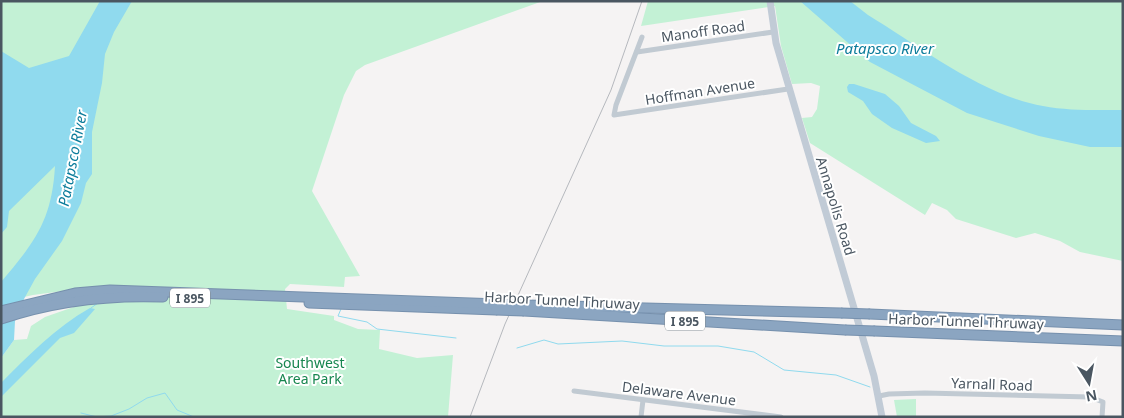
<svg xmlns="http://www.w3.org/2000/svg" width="1124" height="418" font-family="'Noto Sans',sans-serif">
	<rect width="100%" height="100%" fill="#f5f3f3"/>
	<g fill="#c3f1d5">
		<polygon points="1,1 543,1 365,65 356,71 344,95 312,191 360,276 345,277 344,287 290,284 285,289 287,309 334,316 334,320 358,329 380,330 379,349 417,358 453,355 448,417 1,417 1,358 14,340 27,339 31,326 45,317 88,302 71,290 33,295 1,302"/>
		<polygon points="648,1 1123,1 1123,261 1080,252 1060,241 1035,233 1016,238 956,219 947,210 932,203 925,215 810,143 802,118 812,117 817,109 820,86 811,83 792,84 781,46 775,6 641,26"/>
		<polygon points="916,399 916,417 897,417 894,400"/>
	</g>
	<g fill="#90daee">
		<path d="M100,1H132L114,32L105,54L102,83L92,132V174L86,183L81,203L62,241L35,279L24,299L15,321L14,340L1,358V282C35,242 52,220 55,166L9,211L7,227L1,234V51L29,68L69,56Z"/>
		<path d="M800,1H850L868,15C919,46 983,96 1043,106C1069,111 1096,110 1123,110V147H1090L1039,136L967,113L870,62Z"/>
		<polygon points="849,84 854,84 885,94 899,106 911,123 936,136 940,141 926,143 892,128 872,114 863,101 848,92 847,87"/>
		<path d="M90,308L95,309L74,333L60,338L1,397V383C28,356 56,327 90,308Z"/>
	</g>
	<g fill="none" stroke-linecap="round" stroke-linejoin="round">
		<g stroke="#90daee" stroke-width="1">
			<polyline points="91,308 98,303"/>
			<polyline points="341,309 338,316 367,322 377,329 456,338"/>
			<polyline points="517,348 544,340 558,344 622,341 664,346 718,346 754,352 784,370 836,375 870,387"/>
			<polyline points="81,413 97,417 111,416 129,409 147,398 165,393 177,410 194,417"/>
			<polyline points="275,417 305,417"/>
		</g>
		<defs>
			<g id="motorway">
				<polyline points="309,303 496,310"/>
				<polyline points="527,305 841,313"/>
				<polyline points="1,311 75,293 110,290 499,304"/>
				<polyline points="524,311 845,330"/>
				<polyline points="870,314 1123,325"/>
				<path d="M1,319C54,301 108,295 163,297"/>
				<polyline points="875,331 1123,341"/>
			</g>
		</defs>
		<use href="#motorway" stroke="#7690ad" stroke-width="11"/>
		<g stroke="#c1cad2" stroke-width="5">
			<polyline points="642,37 616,105 614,115 788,89"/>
			<polyline points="637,52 773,32"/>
			<polyline points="574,391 781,417"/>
			<polyline points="879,396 889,394 925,393 1090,397 1103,402 1102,417"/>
			<polyline points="641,417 643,400"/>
		</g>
		<polyline stroke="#c1cbd6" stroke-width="7" points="770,1 776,43 874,376 882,417"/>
		<use href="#motorway" stroke="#8ba5c1" stroke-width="9"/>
		<polyline stroke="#b5b8bd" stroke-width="1" points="470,417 505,324 611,90 642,1"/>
		<defs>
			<g id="motorway-bridge">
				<polyline points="499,304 527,305"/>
				<polyline points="496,310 524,311"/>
				<polyline points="841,313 870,314"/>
				<polyline points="845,330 875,331"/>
			</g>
		</defs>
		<use href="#motorway-bridge" stroke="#7690ad" stroke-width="11" stroke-linecap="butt"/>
		<use href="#motorway-bridge" stroke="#8ba5c1" stroke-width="9"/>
	</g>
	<g text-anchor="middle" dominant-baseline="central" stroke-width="4" stroke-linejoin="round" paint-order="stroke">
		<g fill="#fff" stroke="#808990" stroke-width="1">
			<rect x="170" y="288.5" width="40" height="19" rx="4"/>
			<rect x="665" y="311.5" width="40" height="19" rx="4"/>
		</g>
		<g font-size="12" font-weight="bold" fill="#4a5661">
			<text x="190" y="298">I 895</text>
			<text x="685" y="321">I 895</text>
		</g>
		<g font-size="14" fill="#4a5661" stroke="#fff">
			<text transform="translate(703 31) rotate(-8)">Manoff Road</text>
			<text transform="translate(700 91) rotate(-9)">Hoffman Avenue</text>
			<text transform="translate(836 206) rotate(73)">Annapolis Road</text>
			<text transform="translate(562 300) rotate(3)">Harbor Tunnel Thruway</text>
			<text transform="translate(966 321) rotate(2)">Harbor Tunnel Thruway</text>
			<text transform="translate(992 384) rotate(2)">Yarnall Road</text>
			<text transform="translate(679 393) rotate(7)">Delaware Avenue</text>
		</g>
		<g font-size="14" fill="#17864f" stroke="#fff">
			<text x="310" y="362">Southwest<tspan x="310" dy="16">Area Park</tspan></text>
		</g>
		<g font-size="15" font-style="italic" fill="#0c7c9b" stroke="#fff">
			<text x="885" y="48">Patapsco River</text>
			<text transform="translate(72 158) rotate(-79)">Patapsco River</text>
		</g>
	</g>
	<rect width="1124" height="418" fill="none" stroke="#4a5661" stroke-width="5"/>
	<g transform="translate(1089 383) rotate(169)" stroke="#ffffff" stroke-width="4" paint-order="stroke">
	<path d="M0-4L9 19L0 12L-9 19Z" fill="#4a5661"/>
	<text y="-8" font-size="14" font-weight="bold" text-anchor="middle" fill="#4a5661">N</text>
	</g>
</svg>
